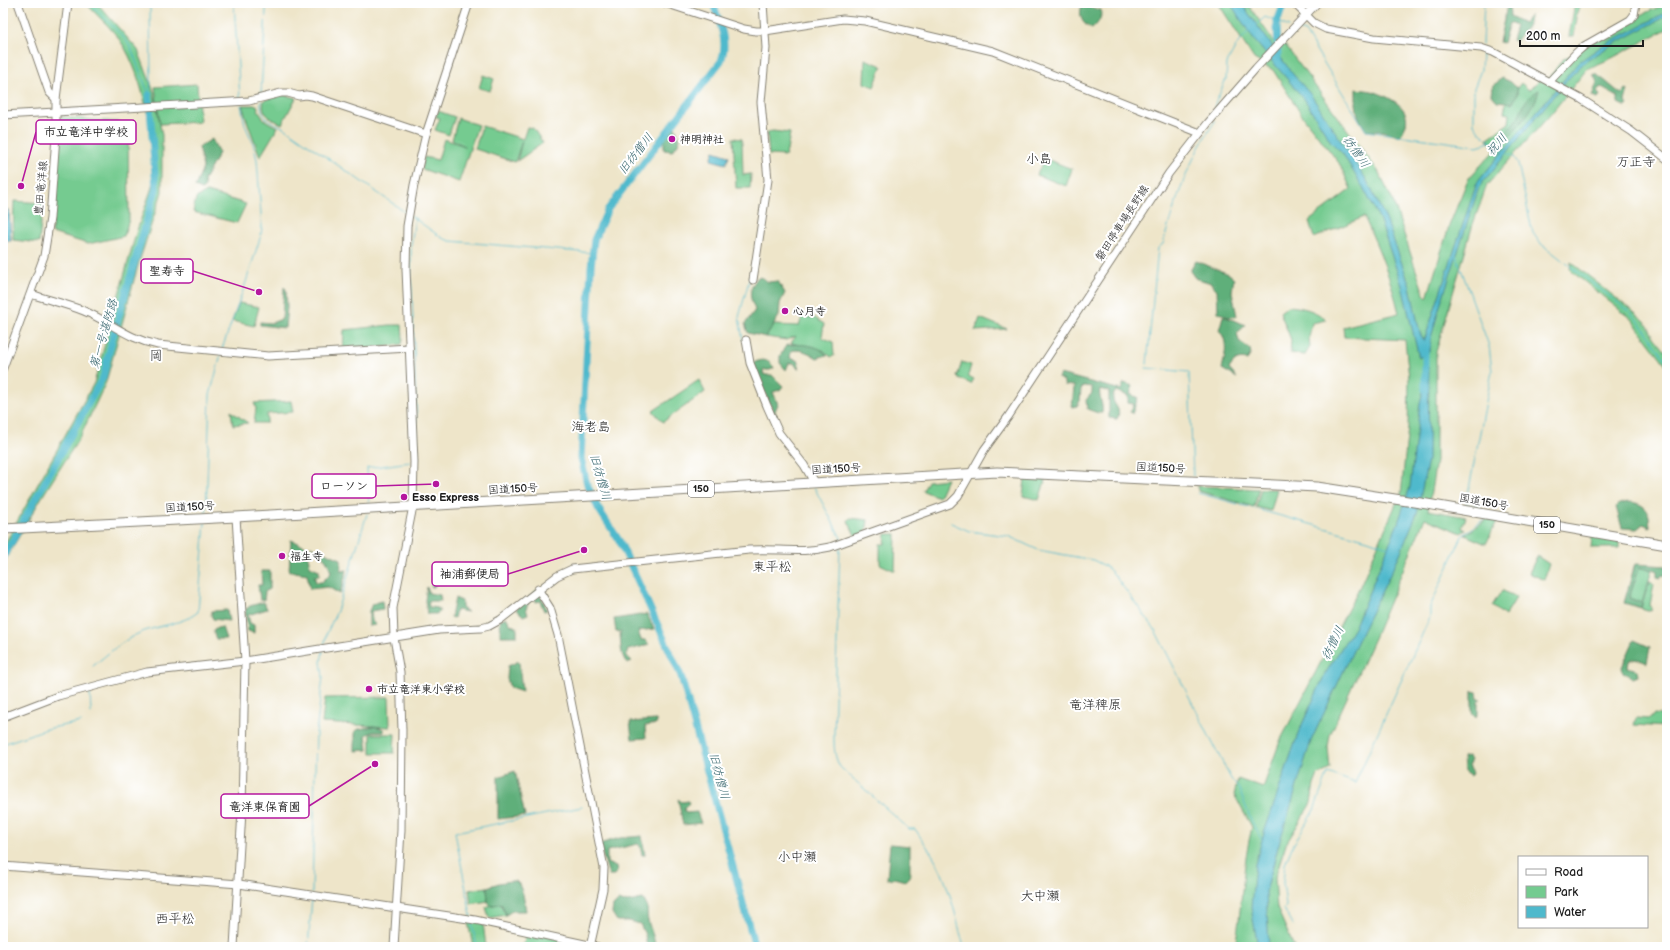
<svg xmlns="http://www.w3.org/2000/svg" width="1670" height="950" font-family="'Balsamiq Sans','Klee One',sans-serif">
	<rect width="100%" height="100%" fill="#fff"/>
	<filter id="ink" filterUnits="userSpaceOnUse"><feTurbulence type="fractalNoise" baseFrequency=".025" numOctaves="2"/><feDisplacementMap in="SourceGraphic" scale="8" xChannelSelector="R" yChannelSelector="G"/><feConvolveMatrix kernelMatrix="1 2 1 2 8 2 1 2 1" color-interpolation-filters="sRGB"/></filter>
	<filter id="wash" filterUnits="userSpaceOnUse"><feTurbulence type="fractalNoise" baseFrequency=".012" numOctaves="4" result="noise"/><feDisplacementMap in="SourceGraphic" scale="16" xChannelSelector="R" yChannelSelector="G"/><feGaussianBlur stdDeviation="0.9" result="paint"/><feColorMatrix in="noise" values="0 0 0 0 0 0 0 0 0 0 0 0 0 0 0 0 0 1.4 0 .05"/><feComposite in="paint" operator="in"/></filter>
	<g filter="url(#wash)">
		<rect width="100%" height="100%" fill="#eee5c9"/>
		<g fill="#74cb90" stroke="#487456">
			<path d="M86,3H97L138,50L154,92L162,135V192L139,262L106,382L80,437L42,497L3,564V547L94,383L136,233L152,187C158,148 143,74 121,42C111,27 97,16 86,3Z"/>
			<path d="M1218,3H1247L1275,43L1285,45L1378,171L1393,201L1424,294L1427,298L1449,226L1468,179L1496,149L1486,139L1490,141L1488,138L1509,123L1510,114L1504,113L1506,102H1513L1517,94V88L1521,83L1529,90L1540,79L1547,81L1562,60L1630,20L1667,3V29L1612,58L1587,69L1550,115L1487,185L1473,224L1436,352V461L1428,510L1466,517L1462,528L1466,530L1461,533L1425,518L1375,636L1330,735L1328,747L1330,769L1318,775L1314,785L1311,803L1286,844L1275,877L1277,908L1294,947H1235C1242,908 1242,867 1252,827L1234,795L1238,779L1263,788L1280,741L1360,586L1396,504L1401,495L1408,427L1409,378L1405,340L1344,337L1343,327L1399,313C1391,280 1379,248 1364,217L1314,238L1309,221L1351,189L1339,163L1301,114L1273,70L1254,59Z"/>
			<polygon points="1575,3 1583,3 1576,14 1577,18 1574,36 1569,36"/>
			<polygon points="865,59 882,66 874,87 864,83"/>
			<polygon points="483,75 494,79 490,91 479,88"/>
			<polygon points="197,84 200,122 160,124 155,87"/>
			<path d="M284,95L296,98L282,124C271,119 260,114 264,100Z"/>
			<path d="M242,105H257C260,118 266,122 278,127L260,157C254,139 247,123 242,105Z"/>
			<polygon points="438,111 455,117 449,135 435,130 440,118 436,117"/>
			<polygon points="61,117 128,123 129,219 124,236 88,244 52,233"/>
			<polygon points="458,118 478,125 459,182 422,169 424,157 438,160 444,139 465,146 452,140"/>
			<polygon points="482,126 523,139 527,127 533,128 543,143 517,161 522,141 515,162 475,149"/>
			<polygon points="773,131 790,133 787,151 785,156 769,155 767,132"/>
			<polygon points="733,138 742,139 743,175 751,174 750,188 736,188"/>
			<polygon points="1044,158 1072,169 1066,186 1037,175"/>
			<polygon points="207,192 246,204 237,223 193,212 196,198"/>
			<polygon points="14,201 43,203 39,243 13,240"/>
			<polygon points="1571,262 1645,321 1654,337 1667,353 1667,366 1631,319 1570,270"/>
			<polygon points="239,303 259,307 254,326 232,321"/>
			<path d="M1288,306C1302,307 1316,310 1326,320L1312,323L1309,338L1310,347L1305,355L1290,353L1291,340L1280,312Z"/>
			<polygon points="802,317 815,318 824,324 822,337 833,342 834,356 831,357 823,350 791,343 796,336 786,340 766,337 774,325 799,326"/>
			<polygon points="980,318 1007,329 975,331"/>
			<polygon points="390,325 402,325 403,338 402,344 343,353 344,330"/>
			<polygon points="962,362 971,365 968,376 974,379 971,384 957,377"/>
			<polygon points="699,380 705,392 663,422 653,411"/>
			<polygon points="291,401 293,412 267,414 267,423 254,423 256,408 254,403"/>
			<polygon points="231,411 248,423 233,425"/>
			<polygon points="1046,478 1039,500 1023,496 1025,479"/>
			<polygon points="947,479 939,497 923,491 928,481"/>
			<polygon points="1197,486 1259,489 1254,507 1198,491"/>
			<polygon points="1261,489 1277,489 1271,511 1256,507"/>
			<polygon points="850,518 868,520 866,532 856,537 848,521"/>
			<polygon points="1487,519 1497,521 1486,544 1465,535"/>
			<polygon points="886,534 896,534 895,571 880,564 880,544 885,544"/>
			<polygon points="1592,536 1619,541 1619,548 1591,548"/>
			<polygon points="1537,556 1549,564 1544,580 1529,573"/>
			<polygon points="1639,568 1652,569 1642,603 1629,598"/>
			<polygon points="1649,582 1654,585 1650,605 1652,608 1651,611 1641,608"/>
			<polygon points="1502,590 1516,598 1505,616 1492,606"/>
			<polygon points="389,697 390,727 322,723 325,698"/>
			<polygon points="1654,714 1662,715 1666,727 1634,725 1636,718 1650,719"/>
			<polygon points="371,734 395,734 394,753 371,753"/>
			<polygon points="487,887 488,901 471,904 469,890"/>
			<polygon points="500,903 506,915 489,918 486,907"/>
			<polygon points="467,917 483,922 486,947 473,947"/>
			<polygon points="527,931 577,942 576,947 523,947"/>
		</g>
		<g fill="#5faf7a" stroke="#3e664b">
			<path d="M1082,5L1101,10C1102,18 1098,24 1092,29C1082,24 1078,16 1082,5Z"/>
			<path d="M1507,6H1509L1510,16L1524,23L1530,15C1529,27 1523,33 1515,41L1512,40L1516,26L1509,23L1503,43L1499,42Z"/>
			<path d="M1593,74C1600,74 1614,90 1622,94L1626,89L1628,90L1625,101L1628,105L1626,107L1618,103V97L1600,87L1597,92L1600,95L1598,98L1592,96L1597,82Z"/>
			<polygon points="1502,78 1511,82 1517,88 1517,94 1513,103 1497,101 1492,95 1493,86"/>
			<path d="M1356,89C1363,90 1372,90 1378,93C1398,101 1417,113 1400,136L1382,131H1366C1355,112 1356,111 1356,89Z"/>
			<path d="M1539,90C1535,110 1517,127 1504,142L1501,135C1505,132 1510,128 1513,124C1525,110 1519,102 1539,90Z"/>
			<polygon points="675,127 680,138 678,144 672,151 664,150 664,138"/>
			<polygon points="212,139 219,153 204,180 205,187 202,190 195,187 203,168 199,147"/>
			<polygon points="1196,261 1229,274 1234,278 1232,292 1237,316 1228,317 1218,312 1217,290 1211,283 1195,278 1190,271"/>
			<path d="M758,277L763,278L768,282L778,281L785,293L780,303L779,316L766,337L748,333L745,324L755,310C749,296 748,290 758,277Z"/>
			<polygon points="284,287 286,289 287,307 285,328 260,325 260,322 271,323 282,319"/>
			<path d="M1223,316L1246,325L1237,333L1239,341L1250,349L1251,354L1247,360C1237,358 1234,361 1229,369L1237,378L1222,369C1225,355 1229,342 1219,330Z"/>
			<path d="M788,345C800,344 819,344 827,355L817,358C810,353 800,348 791,351L790,358L799,361L798,369L794,363H789L786,370L780,363V356L785,347Z"/>
			<polygon points="762,360 769,361 774,368 770,370 764,370 763,372 765,375 772,375 783,386 780,390 773,392 778,404 775,411 778,422 751,363"/>
			<path d="M1060,374L1121,390L1124,383L1133,386L1130,394L1138,398L1132,414L1130,412L1134,404L1128,403V396L1116,391C1106,403 1124,406 1117,419L1109,418V391L1100,389C1098,397 1104,405 1102,413H1098L1087,409L1086,400L1092,393V387L1084,386L1081,389L1080,401L1077,406L1072,407L1074,386L1064,385V381L1058,378Z"/>
			<path d="M1628,502C1635,502 1646,505 1648,513C1650,517 1649,522 1650,527L1643,524L1637,529L1622,528L1616,507L1619,504Z"/>
			<path d="M291,540L306,546L310,566L319,570V576H314L316,582H322L331,573C328,558 322,555 310,546L341,559V571L347,570L340,594L328,587L310,589L307,574L289,571Z"/>
			<polygon points="1635,564 1667,566 1667,586 1665,585 1667,576 1662,575 1660,578 1657,577 1657,570 1639,568 1629,598 1642,603 1641,608 1624,603"/>
			<polygon points="440,570 443,579 446,582 445,583 436,584 434,587 431,587 434,571"/>
			<polygon points="261,571 270,571 270,588 265,592 264,600 260,600 258,585 262,585"/>
			<polygon points="427,587 429,593 440,595 441,601 428,601 429,607 438,608 440,612 436,614 427,614 425,600"/>
			<polygon points="538,589 547,610 544,611 540,601 536,602 535,598 529,601 526,609 528,614 523,616 516,609"/>
			<polygon points="455,598 462,601 462,608 468,612 456,610 454,618 451,617"/>
			<polygon points="382,601 383,609 371,611 372,621 376,625 369,626 369,611 372,604"/>
			<polygon points="264,602 267,609 248,615 250,623 254,625 254,633 248,631 245,610 250,606"/>
			<polygon points="227,610 229,621 213,619 211,615 212,611"/>
			<path d="M647,614L654,629L638,631L641,640H645L649,644C646,646 632,649 628,650L626,655L632,661L627,663C620,656 621,643 620,634L622,632H616L614,619Z"/>
			<polygon points="506,617 511,625 517,627 517,636 501,636 500,620"/>
			<polygon points="222,627 226,639 216,639 213,631 217,628"/>
			<polygon points="1634,640 1650,647 1647,663 1635,658 1629,661 1628,667 1637,670 1638,676 1633,678 1623,672 1622,667"/>
			<polygon points="519,661 522,692 510,688 507,679 508,666"/>
			<polygon points="1472,691 1477,692 1478,699 1481,699 1478,702 1478,712 1476,717 1472,713"/>
			<polygon points="656,720 657,724 645,726 646,738 632,739 630,722"/>
			<polygon points="374,726 384,729 384,732 373,732 366,735 368,750 355,751 355,731 359,729"/>
			<polygon points="1468,756 1471,760 1469,764 1472,774 1470,776 1464,772 1463,757"/>
			<polygon points="515,771 525,816 498,819 498,777"/>
			<polygon points="678,799 682,802 688,801 689,803 684,809 686,813 697,812 701,823 683,825"/>
			<polygon points="642,836 645,855 642,855 640,846 638,844 607,851 607,863 616,867 617,872 614,875 609,875 599,844 620,838"/>
			<polygon points="890,844 910,846 910,877 905,881 894,878 887,879"/>
			<polygon points="510,881 516,881 519,884 523,894 526,911 512,911 506,915 502,905 499,904 491,906 488,903 487,887 499,883"/>
			<path d="M643,899C650,909 646,912 648,921C651,930 654,938 656,947H647L645,935L640,924L629,921H617L612,913L613,906L618,901L628,902Z"/>
		</g>
		<g fill="#4fb9cc" stroke="#366a74">
			<polygon points="1230,3 1241,3 1292,73 1311,95 1366,179 1386,219 1410,286 1420,333 1424,341 1470,203 1477,183 1493,163 1579,62 1602,46 1667,12 1667,16 1610,46 1585,62 1566,81 1479,187 1440,306 1431,338 1430,351 1419,358 1402,286 1379,218 1366,193 1343,154 1331,142 1305,100 1254,40"/>
			<polygon points="714,151 729,156 726,164 711,160"/>
			<polygon points="3,210 9,210 11,241 3,241"/>
			<polygon points="1429,367 1428,460 1417,513 1400,554 1359,638 1311,741 1278,847 1266,892 1269,947 1258,947 1251,908 1255,864 1264,833 1299,731 1325,674 1354,628 1398,523 1410,487 1420,403"/>
		</g>
		<g fill="none" stroke-linecap="round" stroke-linejoin="round">
			<g stroke="#4fb9cc" stroke-width="1">
				<polyline points="90,3 125,39 131,48 149,95"/>
				<polyline points="234,3 240,98"/>
				<polyline points="759,3 761,28"/>
				<polyline points="1256,25 1265,17 1289,27"/>
				<polyline points="1297,30 1305,32 1366,131 1477,146 1490,142"/>
				<polyline points="1482,44 1484,3"/>
				<path d="M1482,52L1481,70L1474,88V124C1481,136 1493,144 1505,151"/>
				<polyline points="149,94 151,83 150,3"/>
				<polyline points="261,94 266,10 267,3"/>
				<polyline points="758,99 758,92"/>
				<path d="M261,101C260,121 272,121 286,129L405,212"/>
				<polyline points="1216,108 1215,104 1226,79 1227,63 1238,43 1249,31"/>
				<polyline points="1507,153 1514,157 1518,163 1531,226 1533,233 1540,243 1630,312 1644,328 1667,362"/>
				<polyline points="411,216 442,238 450,241 593,253"/>
				<polyline points="415,218 411,245 411,268 418,460 417,460"/>
				<polyline points="1456,255 1489,346 1492,371 1466,504 1480,506 1481,509"/>
				<polyline points="743,340 739,317 750,277"/>
				<polyline points="222,349 246,282 261,235 262,227 257,160 253,143 245,125 241,105"/>
				<path d="M1147,364L1158,248L1163,244C1175,201 1190,157 1215,121"/>
				<polyline points="1146,368 1189,372 1193,476"/>
				<polyline points="814,487 841,538 840,541"/>
				<polyline points="1198,493 1368,540 1388,547"/>
				<polyline points="369,505 367,468 410,462"/>
				<polyline points="206,515 210,395 221,354"/>
				<polyline points="951,523 969,531 1008,536 1038,550 1093,560 1105,566 1112,572 1154,628 1231,779 1239,789 1251,820 1262,840"/>
				<path d="M840,546L834,735C834,747 834,756 840,767L909,829H915C922,840 930,850 936,861C950,887 956,918 964,947"/>
				<polyline points="324,646 327,633 337,611 367,514"/>
				<path d="M93,666C108,654 124,639 142,632C160,625 183,624 198,612L205,522"/>
				<polyline points="90,691 91,713"/>
				<polyline points="3,744 46,729 81,722"/>
				<polyline points="312,893 316,733 323,677 321,662 323,651"/>
				<polyline points="471,916 455,832 582,807"/>
				<polyline points="472,923 477,947"/>
				<polyline points="1293,926 1284,909 1286,906 1283,882 1285,864 1292,847 1314,810 1328,773 1355,783 1430,617 1430,607 1462,536 1485,518"/>
				<polyline points="308,947 312,898"/>
			</g>
			<g stroke="#4fb9cc" stroke-width="7">
				<path d="M713,3C719,22 729,42 721,61L608,209L594,240L591,267L581,458L587,484L598,508L620,542L681,676L755,947"/>
				<polyline points="1278,59 1277,22 1284,3"/>
				<polyline points="1425,389 1425,350 1427,345"/>
				<polyline points="3,558 103,377 113,336 156,189 149,95"/>
			</g>
		</g>
	</g>
	<g filter="url(#ink)">
		<g fill="none" stroke-linecap="round" stroke-linejoin="round">
			<defs>
				<g id="secondary">
					<polyline points="18,3 49,92 56,99"/>
					<polyline points="665,3 744,29 756,31 765,31 843,19 865,21 993,51 1200,133"/>
					<polyline points="1294,3 1314,23 1326,29 1374,38 1481,48 1493,52 1581,99 1631,131 1667,159"/>
					<polyline points="1549,82 1576,53 1584,46 1630,20 1634,15 1636,3"/>
					<polyline points="3,115 249,101 281,93 288,93 299,96 306,95 312,96 426,134"/>
					<polyline points="753,280 768,180 761,102 766,48 763,3"/>
					<path d="M31,294C48,300 67,304 84,311C111,322 127,339 158,345L268,356L409,348"/>
					<polyline points="746,340 750,363 767,406 779,433 804,465 814,482"/>
					<polyline points="3,368 44,256 50,218 56,136 56,99 68,3"/>
					<polyline points="538,589 550,608 558,635 604,868 603,889 590,947"/>
					<path d="M3,717L58,696L147,672L245,661L439,630L481,628L489,626L500,620L557,576L572,569L749,550C778,548 800,554 830,547L950,504L958,496L984,450L1008,417L1169,173L1208,123L1256,68L1317,3"/>
					<polyline points="3,866 239,884 475,920 598,947"/>
					<polyline points="234,947 242,811 245,661 236,517"/>
					<polyline points="394,947 401,830 402,730 400,672 394,638 393,608 413,506 414,462 406,269 407,226 414,185 426,134 469,3"/>
				</g>
				<polyline id="highway" points="3,529 236,517 997,472 1317,487 1427,504 1667,545"/>
			</defs>
			<use href="#secondary" stroke="#858072" stroke-width="9"/>
			<use href="#highway" stroke="#858072" stroke-width="11"/>
			<use href="#secondary" stroke="#fff" stroke-width="7"/>
			<use href="#highway" stroke="#fff" stroke-width="9"/>
		</g>
	</g>
	<g fill="#b5179e" stroke="#fff" stroke-width="1.5">
		<circle cx="672" cy="139" r="4"/>
		<circle cx="785" cy="311" r="4"/>
		<circle cx="404" cy="497" r="4"/>
		<circle cx="282" cy="556" r="4"/>
		<circle cx="369" cy="689" r="4"/>
	</g>
	<g text-anchor="middle" dominant-baseline="central" stroke-width="4" stroke-linejoin="round" paint-order="stroke">
		<g fill="#fff" stroke="#606060" stroke-width="1">
			<rect x="688" y="481" width="26" height="16" rx="3"/>
			<rect x="1534" y="517" width="26" height="16" rx="3"/>
		</g>
		<g font-size="10" font-weight="bold" fill="#1c1c1c">
			<text x="701" y="489">150</text>
			<text x="1547" y="525">150</text>
		</g>
		<g font-size="11" font-weight="bold" fill="#1c1c1c" stroke="#fff" text-anchor="start">
			<text x="680" y="139">神明神社</text>
			<text x="793" y="311">心月寺</text>
			<text x="412" y="497">Esso Express</text>
			<text x="290" y="556">福生寺</text>
			<text x="377" y="689">市立竜洋東小学校</text>
		</g>
		<g font-size="11" fill="#1c1c1c" stroke="#fff">
			<text transform="translate(41 188) rotate(-85)">豊田竜洋線</text>
			<text transform="translate(1122 223) rotate(-57)">磐田停車場長野線</text>
			<text transform="translate(1161 468) rotate(3)">国道150号</text>
			<text transform="translate(836 469) rotate(-3)">国道150号</text>
			<text transform="translate(513 489) rotate(-3)">国道150号</text>
			<text transform="translate(1484 502) rotate(10)">国道150号</text>
			<text transform="translate(190 507) rotate(-3)">国道150号</text>
		</g>
		<g font-size="12" font-style="italic" fill="#33636b" stroke="#fff">
			<text transform="translate(1497 145) rotate(-49)">祝川</text>
			<text transform="translate(1356 152) rotate(55)">彷僧川</text>
			<text transform="translate(636 154) rotate(-52)">旧彷僧川</text>
			<text transform="translate(104 334) rotate(-74)">第一号湛防路</text>
			<text transform="translate(600 477) rotate(74)">旧彷僧川</text>
			<text transform="translate(1333 643) rotate(-64)">彷僧川</text>
			<text transform="translate(719 776) rotate(75)">旧彷僧川</text>
		</g>
		<g font-size="13" fill="#1c1c1c" stroke="#fff">
			<text x="1039" y="159">小島</text>
			<text x="1636" y="162">万正寺</text>
			<text x="156" y="356">岡</text>
			<text x="591" y="427">海老島</text>
			<text x="772" y="567">東平松</text>
			<text x="1095" y="705">竜洋稗原</text>
			<text x="797" y="857">小中瀬</text>
			<text x="1040" y="896">大中瀬</text>
			<text x="175" y="919">西平松</text>
		</g>
	</g>
	<path fill="none" stroke="#b5179e" stroke-width="1.5" d="M21 186L36 132M259 292L193 271M436 484L376 486M584 550L508 574M375 764L309 806"/>
	<g fill="#b5179e" stroke="#fff" stroke-width="1.5">
		<circle cx="21" cy="186" r="4"/>
		<circle cx="259" cy="292" r="4"/>
		<circle cx="436" cy="484" r="4"/>
		<circle cx="584" cy="550" r="4"/>
		<circle cx="375" cy="764" r="4"/>
	</g>
	<g fill="#fff" stroke="#b5179e" stroke-width="1.5">
		<rect x="36" y="120" width="100" height="24" rx="4"/>
		<rect x="141" y="259" width="52" height="24" rx="4"/>
		<rect x="312" y="474" width="64" height="24" rx="4"/>
		<rect x="432" y="562" width="76" height="24" rx="4"/>
		<rect x="221" y="794" width="88" height="24" rx="4"/>
	</g>
	<g font-size="12" text-anchor="middle" font-weight="bold" fill="#1c1c1c">
		<text x="86" y="136">市立竜洋中学校</text>
		<text x="167" y="275">聖寿寺</text>
		<text x="344" y="490">ローソン</text>
		<text x="470" y="578">袖浦郵便局</text>
		<text x="265" y="811">竜洋東保育園</text>
	</g>
	<rect width="1670" height="950" fill="none" stroke="#fff" stroke-width="16"/>
	<rect x="1518" y="856" width="130" height="72" fill="#ffffff" stroke="#a4a4a4"/>
	<rect x="1526" y="869" width="20" height="6" fill="#ffffff" stroke="#a4a4a4"/>
	<text x="1554" y="876" font-size="12" fill="#1c1c1c">Road</text>
	<rect x="1526" y="886" width="20" height="12" fill="#74cb90" stroke="#a4a4a4"/>
	<text x="1554" y="896" font-size="12" fill="#1c1c1c">Park</text>
	<rect x="1526" y="906" width="20" height="12" fill="#4fb9cc" stroke="#a4a4a4"/>
	<text x="1554" y="916" font-size="12" fill="#1c1c1c">Water</text>
	<path d="M1520 40v6h123v-6" fill="none" stroke="#1c1c1c" stroke-width="2"/>
	<text x="1526" y="40" font-size="12" fill="#1c1c1c" stroke="#ffffff" stroke-width="3" paint-order="stroke">200 m</text>
</svg>
